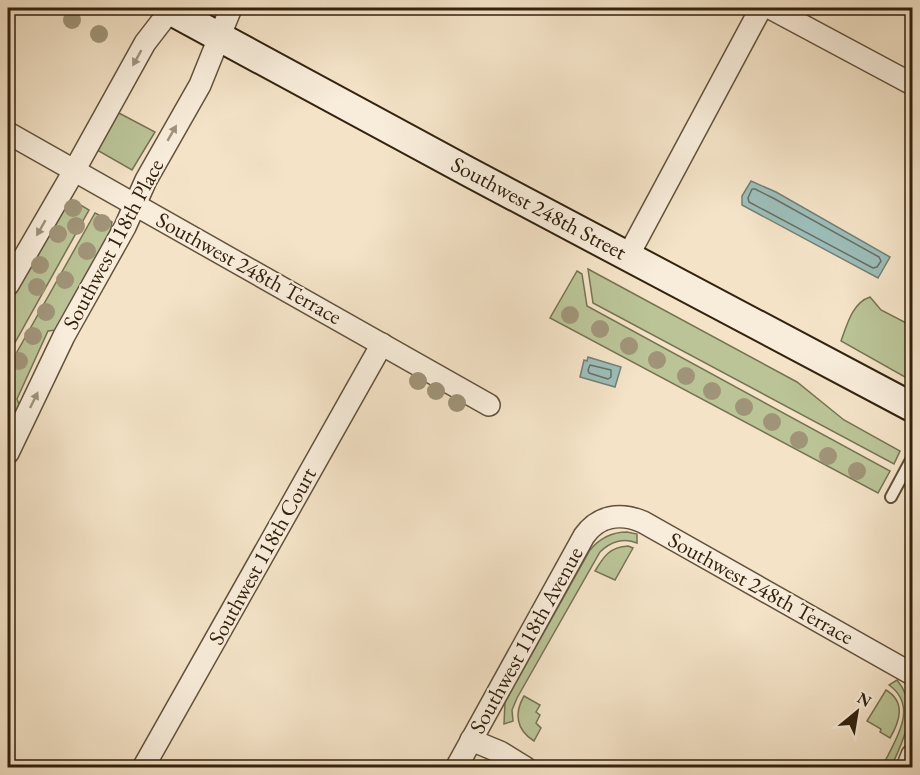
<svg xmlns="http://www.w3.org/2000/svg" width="920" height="775" font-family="'EB Garamond',serif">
	<rect width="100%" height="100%" fill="#f4e3c7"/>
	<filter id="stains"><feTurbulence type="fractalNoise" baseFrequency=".00333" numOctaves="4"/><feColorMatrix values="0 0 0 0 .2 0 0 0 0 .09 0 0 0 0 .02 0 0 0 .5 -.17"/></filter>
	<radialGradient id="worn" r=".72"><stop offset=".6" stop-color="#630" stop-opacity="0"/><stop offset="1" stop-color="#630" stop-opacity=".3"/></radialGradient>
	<g fill="#bac497" stroke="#767352" stroke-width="1.5">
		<polygon points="117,112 155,132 132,170 97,150"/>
		<polygon points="72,200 89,210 8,355 8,303 64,207"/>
		<polygon points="95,213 112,222 110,232 56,330 48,331 17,399 20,407 8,431 8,368"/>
		<polygon points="588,269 797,382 844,420 900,451 894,464 593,303"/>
		<polygon points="577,271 582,274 587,306 890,471 878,493 550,318"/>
		<path d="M870,297L881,310L912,326V381L841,341C847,325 852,303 870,297Z"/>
		<path d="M627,532L637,534V543C624,537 610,542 600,552L517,698L512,710L513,721L504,724L505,702L590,550C600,538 611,532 627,532Z"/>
		<path d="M628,546L633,548L615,580L595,571C604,556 610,547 628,546Z"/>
		<path d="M897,680C920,708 905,737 891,767H882C894,742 920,707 889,685Z"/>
		<path d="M886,690C906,702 900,721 890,738L880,732L881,729L867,721Z"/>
		<path d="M524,696L540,705L536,712L540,715L536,723L541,728L534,741C516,730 514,713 524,696Z"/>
	</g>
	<g fill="#9cbeb9" stroke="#728075" stroke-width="1.5">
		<polygon points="751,181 776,192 890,257 878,278 742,205 742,196"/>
		<polygon points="588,357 621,367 615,387 580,377 584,360 587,361"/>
	</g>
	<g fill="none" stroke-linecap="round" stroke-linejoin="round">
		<g stroke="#677064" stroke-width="1.5">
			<polygon points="752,189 755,189 773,198 879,257 881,261 877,267 873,268 749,202 748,198"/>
			<polygon points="590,365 611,370 611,377 608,379 589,373 588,370"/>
		</g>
		<defs>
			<polyline id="lane" points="891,497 912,458"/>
			<g id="street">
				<polyline points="770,8 912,84"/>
				<polyline points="8,133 489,405"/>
				<polyline points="628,256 761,8"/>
				<polyline points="8,285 74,171 145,43 172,8"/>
				<polyline points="8,453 64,336 125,227 146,180 200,85 231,8"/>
				<polyline points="471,740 500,752 526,768"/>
				<polyline points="143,768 382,344"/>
				<path d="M456,768L584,536C598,516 620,512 643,522L912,674"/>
				<polyline points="907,768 912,755"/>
			</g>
			<polyline id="secondary" points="166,8 467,171 912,407"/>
		</defs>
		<use href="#lane" stroke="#62523c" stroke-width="14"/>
		<use href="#street" stroke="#62523c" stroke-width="24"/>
		<use href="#secondary" stroke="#32220e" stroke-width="32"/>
		<use href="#lane" stroke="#f8eddb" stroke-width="10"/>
		<use href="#street" stroke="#f8eddb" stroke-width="21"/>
		<use href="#secondary" stroke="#f8eddb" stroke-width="28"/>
	</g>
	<g fill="#a09478">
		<circle cx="72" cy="20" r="9"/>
		<circle cx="99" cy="34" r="9"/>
		<circle cx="73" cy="208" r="9"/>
		<circle cx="102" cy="223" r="9"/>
		<circle cx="76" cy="226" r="9"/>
		<circle cx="58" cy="234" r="9"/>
		<circle cx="87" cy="251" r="9"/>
		<circle cx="40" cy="265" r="9"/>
		<circle cx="65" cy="280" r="9"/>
		<circle cx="37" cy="287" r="9"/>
		<circle cx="46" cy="312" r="9"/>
		<circle cx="570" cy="315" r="9"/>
		<circle cx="600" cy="329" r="9"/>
		<circle cx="33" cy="336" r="9"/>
		<circle cx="629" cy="346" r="9"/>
		<circle cx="657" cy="360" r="9"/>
		<circle cx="19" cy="361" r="9"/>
		<circle cx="686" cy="376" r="9"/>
		<circle cx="418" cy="381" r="9"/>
		<circle cx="436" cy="391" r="9"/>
		<circle cx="712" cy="391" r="9"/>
		<circle cx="457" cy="403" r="9"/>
		<circle cx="744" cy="407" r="9"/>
		<circle cx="772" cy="422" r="9"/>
		<circle cx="799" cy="440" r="9"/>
		<circle cx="828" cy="456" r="9"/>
		<circle cx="857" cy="471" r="9"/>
	</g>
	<defs><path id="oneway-solid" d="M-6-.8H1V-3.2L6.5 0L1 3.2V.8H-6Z" transform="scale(1.5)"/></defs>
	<g fill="#9f927f">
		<use href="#oneway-solid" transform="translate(137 58) rotate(119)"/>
		<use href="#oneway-solid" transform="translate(172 133) rotate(-60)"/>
		<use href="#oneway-solid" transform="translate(41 228) rotate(120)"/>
		<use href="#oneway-solid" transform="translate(34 400) rotate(-64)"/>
	</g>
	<g text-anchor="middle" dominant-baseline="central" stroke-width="4.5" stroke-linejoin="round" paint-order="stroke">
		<g font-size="22" fill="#32220e" stroke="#f8eddb">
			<text transform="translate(539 208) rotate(28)">Southwest 248th Street</text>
			<text transform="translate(113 244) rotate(-62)">Southwest 118th Place</text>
			<text transform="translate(249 268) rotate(29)">Southwest 248th Terrace</text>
			<text transform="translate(262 556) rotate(-61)">Southwest 118th Court</text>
			<text transform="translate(761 588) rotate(29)">Southwest 248th Terrace</text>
			<text transform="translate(526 640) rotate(-61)">Southwest 118th Avenue</text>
		</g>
	</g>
	<rect width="920" height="775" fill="none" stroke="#f4e3c7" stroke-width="30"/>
	<rect x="9" y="9" width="902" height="757" fill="none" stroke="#32220e" stroke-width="3"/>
	<rect x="15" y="15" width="890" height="745" fill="none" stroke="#32220e" stroke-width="1.5"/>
	<g transform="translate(857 712) rotate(30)" stroke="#f8eddb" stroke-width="4.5" paint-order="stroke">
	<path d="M0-4.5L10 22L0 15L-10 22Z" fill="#32220e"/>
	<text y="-9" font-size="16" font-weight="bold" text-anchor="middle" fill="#32220e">N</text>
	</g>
	<rect width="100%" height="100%" filter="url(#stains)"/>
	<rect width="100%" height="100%" fill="url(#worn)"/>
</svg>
